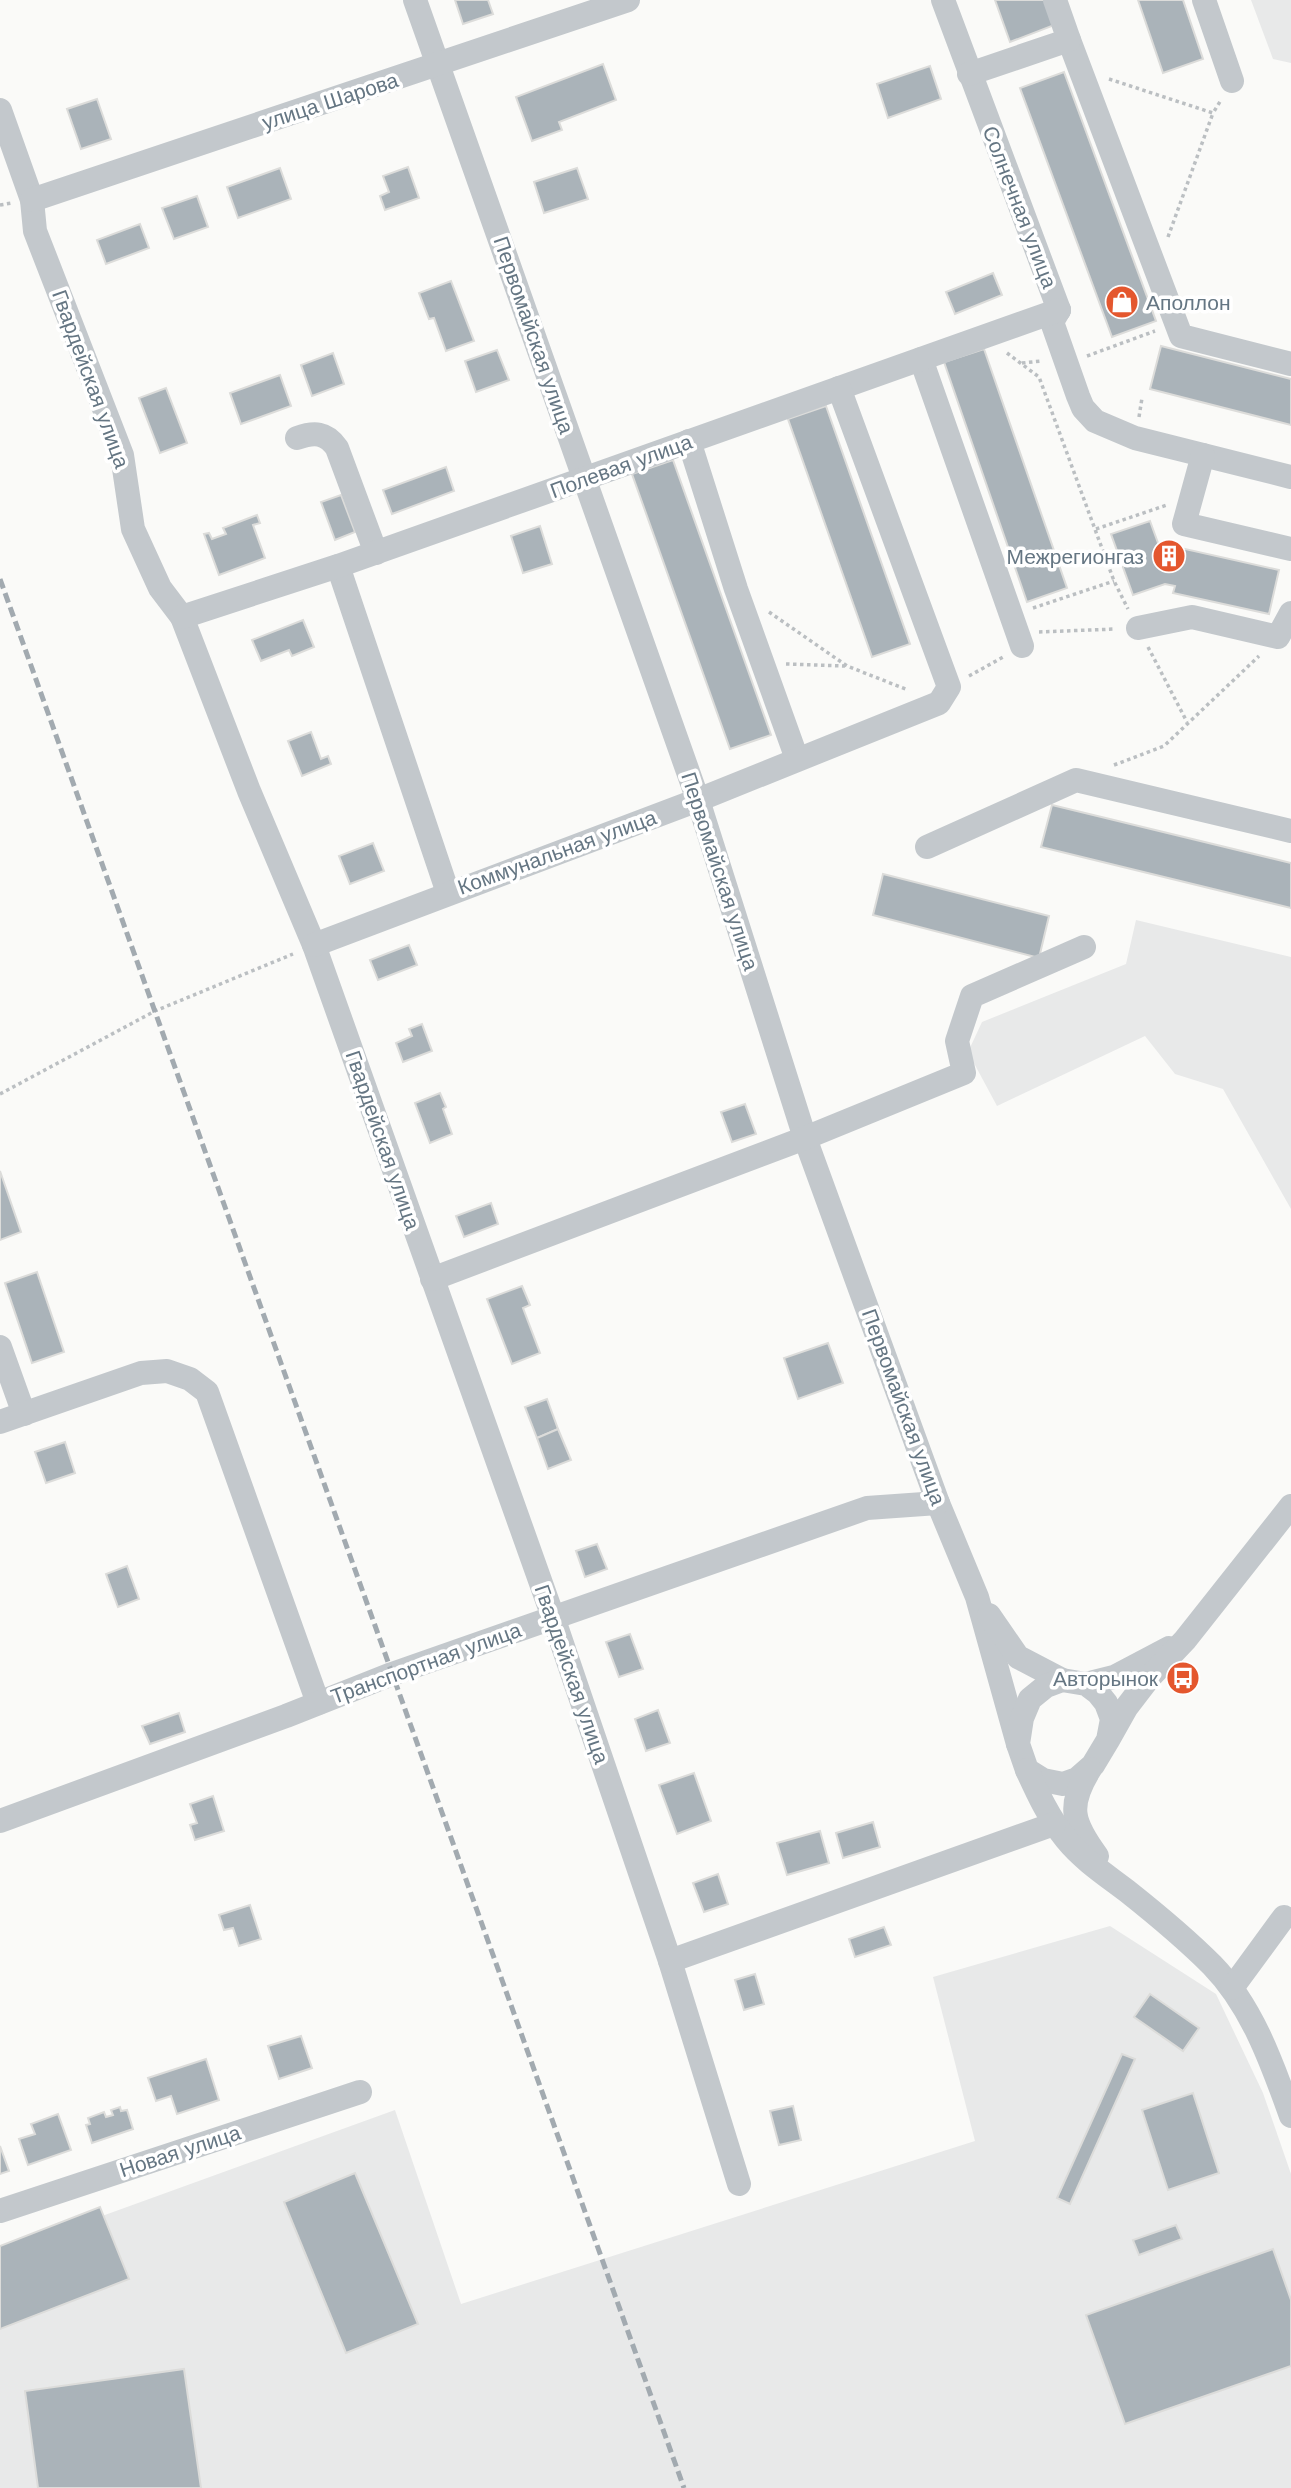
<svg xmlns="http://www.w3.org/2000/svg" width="1291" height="2488" font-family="'Work Sans',sans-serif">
	<rect width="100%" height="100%" fill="#fafaf8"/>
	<g fill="#e8e9e9">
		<polygon points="1251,0 1291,0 1291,63 1273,59"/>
		<polygon points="1136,920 1291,957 1291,1209 1223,1089 1175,1074 1145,1036 997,1106 968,1052 982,1022 1126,964"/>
		<polygon points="1110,1926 1216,1994 1263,2093 1291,2174 1291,2488 0,2488 0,2253 395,2110 461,2304 975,2141 933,1977"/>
	</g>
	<g fill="#aab3b9" stroke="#dcdcda" stroke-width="2">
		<polygon points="455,0 488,0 493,14 463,24"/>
		<polygon points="995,0 1048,0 1057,24 1010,42"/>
		<polygon points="1138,0 1183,0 1203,59 1163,73"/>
		<polygon points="603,64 616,100 559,122 562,130 532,141 516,97"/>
		<polygon points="930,66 941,99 888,118 877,84"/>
		<polygon points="1064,72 1156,321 1112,337 1020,88"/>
		<polygon points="97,99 111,139 81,149 67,109"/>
		<polygon points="408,167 419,198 385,210 380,196 389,192 383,176"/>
		<polygon points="280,168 291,199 238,218 227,187"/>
		<polygon points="577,168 588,199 544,213 534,182"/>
		<polygon points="197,196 208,227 174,239 162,208"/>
		<polygon points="140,224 149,248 106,264 97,240"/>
		<polygon points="993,273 1002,295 955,314 946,292"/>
		<polygon points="451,281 474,341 446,351 434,318 429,319 419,293"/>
		<polygon points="1161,346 1291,379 1291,425 1150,389"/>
		<polygon points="984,349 1067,588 1027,602 944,362"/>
		<polygon points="497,350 509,380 476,392 465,361"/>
		<polygon points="333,353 344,384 312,396 301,365"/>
		<polygon points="280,375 291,406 241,424 230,393"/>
		<polygon points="166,388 187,443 160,453 139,398"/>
		<polygon points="826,406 910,644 872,657 788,419"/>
		<polygon points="673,460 771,735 730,749 632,474"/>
		<polygon points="446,467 454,491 392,514 383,490"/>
		<polygon points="341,495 355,532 335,540 321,502"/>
		<polygon points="257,515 260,523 253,525 265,558 219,575 204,534 209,533 212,539 226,534 223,528"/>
		<polygon points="1150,521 1158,543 1279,570 1269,614 1173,593 1175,586 1165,584 1133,595 1111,534"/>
		<polygon points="540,526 552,564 523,573 511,536"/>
		<polygon points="303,620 314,647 292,656 289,650 261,661 252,640"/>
		<polygon points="311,732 321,759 328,756 331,764 302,776 288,741"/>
		<polygon points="1052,805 1291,863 1291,908 1041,847"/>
		<polygon points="373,843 384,871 350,884 339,856"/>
		<polygon points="883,874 1049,916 1039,958 873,915"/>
		<polygon points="409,945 417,965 378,980 370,960"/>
		<polygon points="422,1024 432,1051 403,1062 396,1043 412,1036 409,1029"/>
		<polygon points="440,1093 446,1107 443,1109 452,1134 430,1143 415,1103"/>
		<polygon points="745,1104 756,1134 732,1142 721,1112"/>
		<polygon points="0,1171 21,1232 0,1240"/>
		<polygon points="491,1203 498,1224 464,1237 456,1216"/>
		<polygon points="37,1272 64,1352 32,1363 5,1283"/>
		<polygon points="522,1286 530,1305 523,1308 540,1353 512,1364 487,1299"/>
		<polygon points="828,1343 843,1383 798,1399 784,1358"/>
		<polygon points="547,1399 558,1429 537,1438 525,1407"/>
		<polygon points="558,1429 571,1460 548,1469 537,1438"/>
		<polygon points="65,1442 75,1473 46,1483 35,1452"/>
		<polygon points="597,1544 607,1569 585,1577 576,1551"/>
		<polygon points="127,1566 139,1599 118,1607 106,1574"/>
		<polygon points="630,1634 643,1669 619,1677 606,1642"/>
		<polygon points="658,1710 670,1743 646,1751 635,1719"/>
		<polygon points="179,1713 185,1732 150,1744 142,1726"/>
		<polygon points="694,1773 711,1821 677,1834 659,1785"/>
		<polygon points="213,1796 224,1831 195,1840 190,1825 197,1823 190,1804"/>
		<polygon points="873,1822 880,1847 843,1858 836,1833"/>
		<polygon points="820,1831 829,1863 787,1875 777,1843"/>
		<polygon points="718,1874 728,1904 704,1912 693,1883"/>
		<polygon points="250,1905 261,1939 239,1946 233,1928 224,1930 219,1915"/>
		<polygon points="884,1927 891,1945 855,1957 849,1939"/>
		<polygon points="755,1974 764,2004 744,2010 735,1980"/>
		<polygon points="1150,1994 1199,2028 1183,2051 1134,2017"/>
		<polygon points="301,2036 312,2068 279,2079 268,2046"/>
		<polygon points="1122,2054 1135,2059 1070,2204 1057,2198"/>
		<polygon points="206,2059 219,2100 177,2114 171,2096 156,2101 148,2078"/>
		<polygon points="1193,2093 1219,2173 1168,2190 1142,2110"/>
		<polygon points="793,2106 801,2140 779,2145 770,2111"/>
		<polygon points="120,2107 121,2111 127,2110 133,2129 92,2143 86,2125 90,2124 88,2118 104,2112 106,2117 113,2115 111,2110"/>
		<polygon points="58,2114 71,2150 28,2165 19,2139 35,2134 31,2124"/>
		<polygon points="0,2146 9,2171 0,2174"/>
		<polygon points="355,2173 418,2324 346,2353 284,2202"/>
		<polygon points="100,2207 129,2279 0,2329 0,2246"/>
		<polygon points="1176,2225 1182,2239 1139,2255 1133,2240"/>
		<polygon points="1273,2249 1291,2300 1291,2366 1125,2424 1086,2315"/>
		<polygon points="184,2369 201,2488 38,2488 25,2391"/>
	</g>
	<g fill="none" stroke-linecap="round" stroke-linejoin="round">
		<g stroke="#bbbfc2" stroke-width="3.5" stroke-dasharray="3.5 3.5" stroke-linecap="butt">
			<polyline points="1109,79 1213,113 1221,100"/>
			<polyline points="0,205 12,203"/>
			<polyline points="1168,237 1213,113"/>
			<polyline points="1007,353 1039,377 1114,581 1128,609"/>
			<polyline points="1087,356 1155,331"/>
			<polyline points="1022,363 1041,361"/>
			<polyline points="1139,417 1142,398"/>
			<polyline points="1096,529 1167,505"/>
			<polyline points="1033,608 1114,581"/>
			<polyline points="769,612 847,666 908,690"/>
			<polyline points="1039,632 1115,629"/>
			<polyline points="1148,647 1187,722"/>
			<polyline points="786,664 845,666"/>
			<polyline points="969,676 1005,656"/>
			<polyline points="1114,765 1164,746 1259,656"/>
			<polyline points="0,1094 155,1011 293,954"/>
		</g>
		<g stroke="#c3c8cc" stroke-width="24">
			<polyline points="415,0 698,800 805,1138 938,1503 977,1597 1018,1744"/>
			<polyline points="943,0 1059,310"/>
			<polyline points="1204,0 1232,81"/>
			<polyline points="1069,40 1181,336 1291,364"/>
			<polyline points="969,74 1069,40 1055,0"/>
			<polyline points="0,110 32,200 35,231 122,455 133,529 160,588 182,617 249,791 314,945 553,1617 670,1961 739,2184"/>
			<polyline points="32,200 628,0"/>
			<polyline points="1059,310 1052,322 1078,396 1083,408 1095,421 1135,438 1291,477"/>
			<polyline points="921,359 1022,646"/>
			<path d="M297,438C314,432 326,432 337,448L376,553"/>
			<polyline points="689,441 736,589 797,759"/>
			<polyline points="1203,455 1184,524 1291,549"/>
			<polyline points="338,566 448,893"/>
			<polyline points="182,617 338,566 1059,310"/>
			<polyline points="1138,628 1192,617 1278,637 1291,613"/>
			<polyline points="927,847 1076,780 1291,831"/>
			<polyline points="314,945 698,800 939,703 949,687 839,388"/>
			<polyline points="432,1279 805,1138 964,1073 957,1041 972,996 1084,947"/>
			<polyline points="0,1347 24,1414"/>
			<polyline points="0,1422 141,1373 167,1371 190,1379 207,1392 318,1703"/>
			<polyline points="989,1615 1018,1657 1062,1680"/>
			<polyline points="1086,1684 1114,1677 1169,1648"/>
			<polyline points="1108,1740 1112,1719 1106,1703 1098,1693 1086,1684 1062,1680 1046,1686 1030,1699 1022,1718 1018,1744 1027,1770 1043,1780 1063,1784 1077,1779 1093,1765 1108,1740 1126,1708 1149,1678 1185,1640 1291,1506"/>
			<path d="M1090,1769C1067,1806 1072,1822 1097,1856"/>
			<path d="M1027,1770C1038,1794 1049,1818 1066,1839C1083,1860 1106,1875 1127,1891C1156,1914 1186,1939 1212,1965C1252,2006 1272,2063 1291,2116"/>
			<polyline points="0,1821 286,1716 392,1674 867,1508 938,1503"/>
			<polyline points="670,1961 1054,1824"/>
			<polyline points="1232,1988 1284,1917"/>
			<polyline points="0,2211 360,2092"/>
		</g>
		<polyline stroke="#a2aab0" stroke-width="5" stroke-dasharray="10 5" stroke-linecap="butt" points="0,579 684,2488"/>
	</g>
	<defs>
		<symbol id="shop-disc" viewBox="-11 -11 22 22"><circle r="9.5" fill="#e4572e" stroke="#fff"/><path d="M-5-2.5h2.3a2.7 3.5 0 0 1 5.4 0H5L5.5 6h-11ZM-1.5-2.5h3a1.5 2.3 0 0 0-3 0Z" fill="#fff"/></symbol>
		<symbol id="building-disc" viewBox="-11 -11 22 22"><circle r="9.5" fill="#e4572e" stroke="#fff"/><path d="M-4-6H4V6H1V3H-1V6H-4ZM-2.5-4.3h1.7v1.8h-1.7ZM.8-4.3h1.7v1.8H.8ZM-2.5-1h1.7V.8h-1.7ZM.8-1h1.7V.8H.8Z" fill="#fff"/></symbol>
		<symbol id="bus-disc" viewBox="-11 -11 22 22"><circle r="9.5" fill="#e4572e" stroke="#fff"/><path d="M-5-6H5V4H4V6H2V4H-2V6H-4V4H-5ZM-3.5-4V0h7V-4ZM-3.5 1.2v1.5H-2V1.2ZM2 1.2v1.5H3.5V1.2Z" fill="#fff"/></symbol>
	</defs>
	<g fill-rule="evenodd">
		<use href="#shop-disc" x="1103" y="283" width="38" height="38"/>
		<use href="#building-disc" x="1150" y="537" width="38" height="38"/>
		<use href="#bus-disc" x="1164" y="1659" width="38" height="38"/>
	</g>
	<g text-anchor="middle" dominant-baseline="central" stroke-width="7" stroke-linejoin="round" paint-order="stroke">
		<g font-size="21" fill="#657683" stroke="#fff">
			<text transform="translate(330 101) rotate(-18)">улица Шарова</text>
			<text transform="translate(1020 207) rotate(69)">Солнечная улица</text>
			<text transform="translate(534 335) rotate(71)">Первомайская улица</text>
			<text transform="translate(91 379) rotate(70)">Гвардейская улица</text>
			<text transform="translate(621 466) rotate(-20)">Полевая улица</text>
			<text transform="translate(557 852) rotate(-20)">Коммунальная улица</text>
			<text transform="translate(720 871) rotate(72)">Первомайская улица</text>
			<text transform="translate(383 1140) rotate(71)">Гвардейская улица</text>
			<text transform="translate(904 1407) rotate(70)">Первомайская улица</text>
			<text transform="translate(426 1663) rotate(-20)">Транспортная улица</text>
			<text transform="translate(572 1674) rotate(71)">Гвардейская улица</text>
			<text transform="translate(180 2151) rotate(-18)">Новая улица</text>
		</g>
		<g font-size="21" fill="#657683" stroke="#fff" text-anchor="end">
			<text x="1146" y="302" text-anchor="start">Аполлон</text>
			<text x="1144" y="556">Межрегионгаз</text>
			<text x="1158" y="1678">Авторынок</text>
		</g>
	</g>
</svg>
